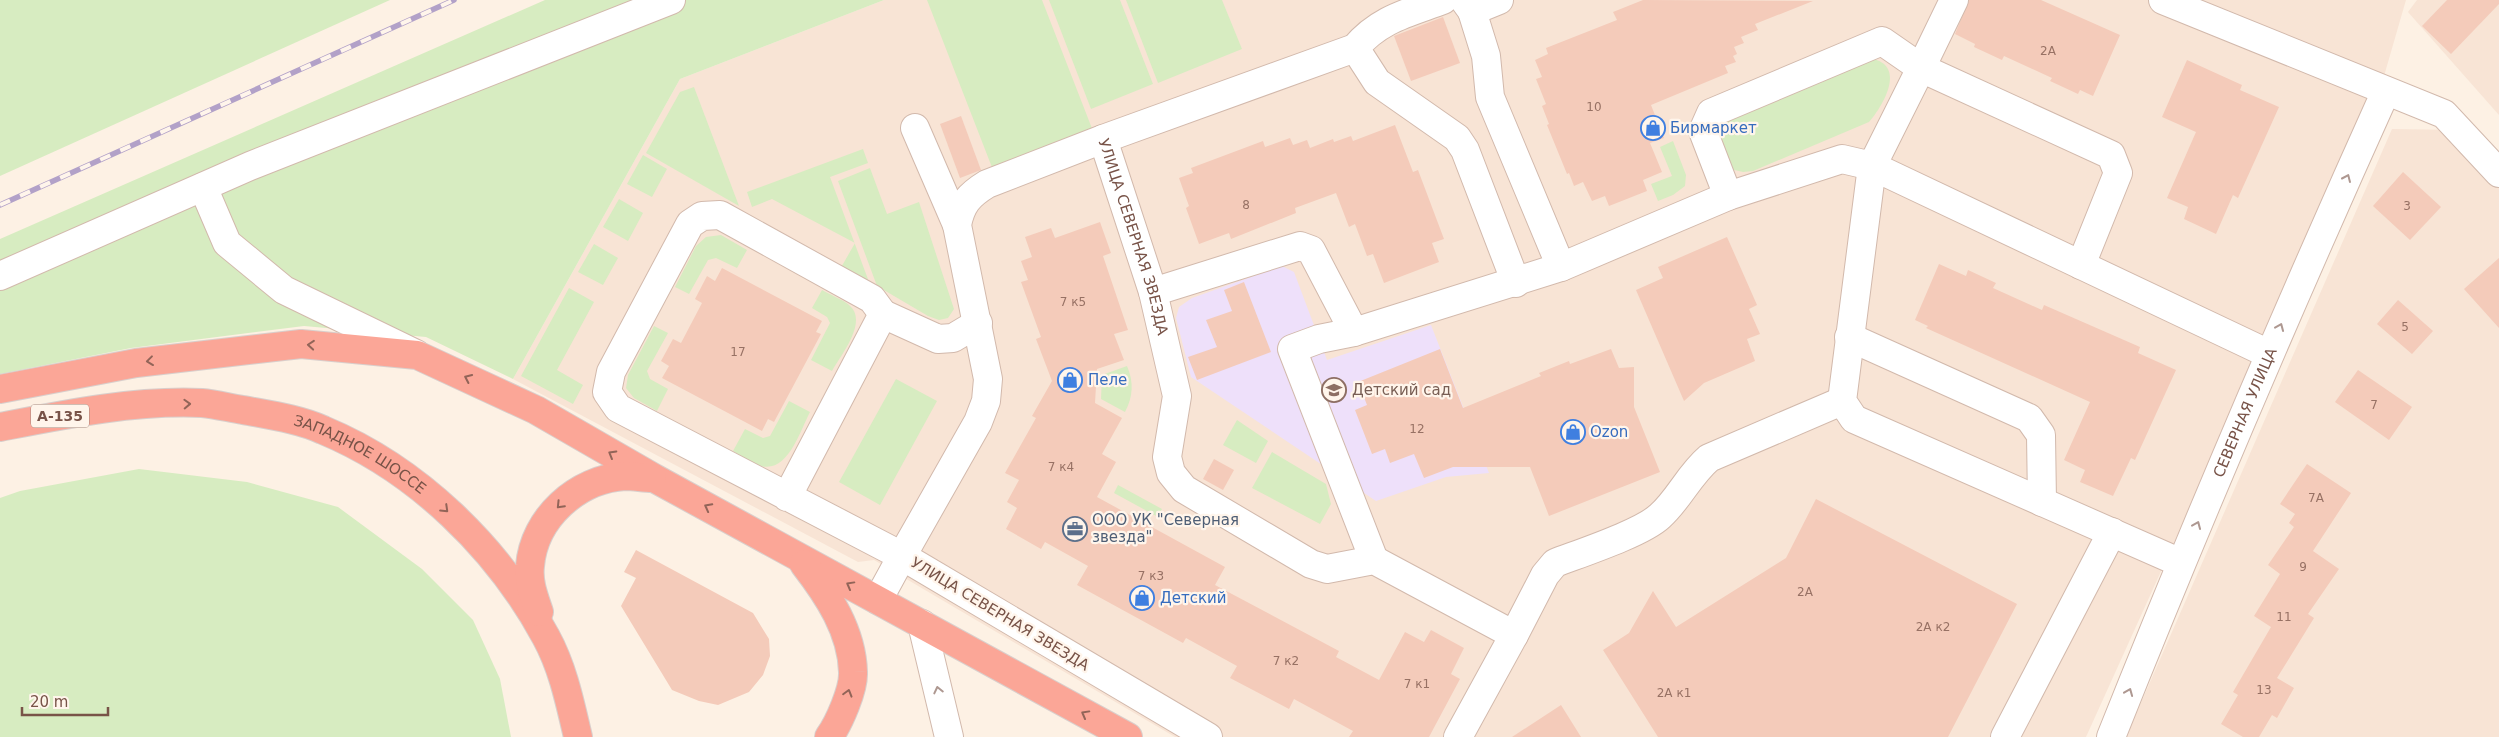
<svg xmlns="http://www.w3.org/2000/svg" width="2499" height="737" font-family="'DejaVu Sans',sans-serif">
	<rect width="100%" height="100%" fill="#fdf1e4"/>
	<g fill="#f8e4d5">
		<polygon points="884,0 2406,0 2382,83 2086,737 1175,737 874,560 858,562 513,379 680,79"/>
		<polygon points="2417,0 2499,0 2499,115 2408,12"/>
		<polygon points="2392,129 2458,130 2499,177 2499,737 2126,737"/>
	</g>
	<polygon fill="#eee0fa" points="1282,266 1294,272 1327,360 1431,325 1489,473 1446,477 1376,501 1191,377 1176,318 1179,307 1192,298"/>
	<g fill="#d7ecc1">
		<polygon points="0,0 390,0 0,176"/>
		<polygon points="545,0 884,0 680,79 513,379 426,337 304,326 131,348 0,374 0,239"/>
		<polygon points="927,0 1042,0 1093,131 993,170"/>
		<polygon points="1049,0 1120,0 1153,84 1091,109"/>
		<polygon points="1126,0 1222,0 1242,49 1158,83"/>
		<path d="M1867,58C1907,62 1886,102 1869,122L1753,171L1743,172L1726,168L1712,130L1717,120Z"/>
		<polygon points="694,87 739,206 646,153 680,92"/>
		<polygon points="1673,141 1686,175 1685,186 1673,195 1658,201 1651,184 1672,176 1660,147"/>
		<polygon points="863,149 868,163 830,177 872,290 839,271 855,243 772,199 752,207 747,192"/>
		<polygon points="643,155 667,169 652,197 627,184"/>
		<polygon points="870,168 887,214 919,202 954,309 948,318 939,320 928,316 877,286 838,181"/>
		<polygon points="619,199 643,213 628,241 603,227"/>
		<polygon points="721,235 747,250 737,268 716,258 708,260 689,294 675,287 696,246 706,237"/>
		<polygon points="594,244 618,258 603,285 578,272"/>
		<polygon points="569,288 594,302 557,370 583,385 573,404 521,376"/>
		<path d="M822,290C830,295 842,299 849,305C869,321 841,355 832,371L811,360L830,323L827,317L812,308Z"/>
		<polygon points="654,326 668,333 647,371 650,379 668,389 657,411 634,398 626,388 628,375"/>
		<path d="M1127,366C1134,382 1133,397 1125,412L1101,399L1102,375Z"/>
		<polygon points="896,379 937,401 880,505 839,482"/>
		<path d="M789,401L810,412C800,431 788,473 761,466C752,464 741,456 733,451L745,429L763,438L770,436Z"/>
		<polygon points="1237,420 1268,441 1256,463 1223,445"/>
		<polygon points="1272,452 1326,484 1331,504 1320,524 1252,488"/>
		<polygon points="139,469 247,482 338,507 422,569 473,620 500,679 511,737 0,737 0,498 20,491"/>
		<polygon points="1118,485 1162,509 1158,517 1114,493"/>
	</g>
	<g fill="#f4cbba">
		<polygon points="1643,0 1813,1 1755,24 1758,30 1741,37 1744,43 1734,47 1737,54 1733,56 1736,62 1725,66 1728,73 1651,105 1664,138 1650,143 1662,172 1643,180 1647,191 1609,206 1605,196 1592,201 1583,182 1574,186 1569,173 1567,174 1547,125 1549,124 1542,106 1546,104 1536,79 1542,77 1535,60 1548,54 1546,48 1617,20 1613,12"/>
		<polygon points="1969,0 2041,0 2120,35 2093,96 2080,90 2078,94 2050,81 2052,78 2004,56 2002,60 1974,47 1975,44 1955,34"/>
		<polygon points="2447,0 2499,0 2499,4 2451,54 2422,26"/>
		<polygon points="1443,17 1460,63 1411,81 1394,36"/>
		<polygon points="2187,60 2242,85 2240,90 2279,107 2238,198 2233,195 2216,234 2184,219 2188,207 2167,198 2196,132 2162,117"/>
		<polygon points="961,116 981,170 960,178 940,124"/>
		<polygon points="1395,125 1413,172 1418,170 1444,239 1432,243 1439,262 1384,283 1373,254 1367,256 1355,224 1349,227 1336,193 1295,208 1296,213 1231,239 1229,233 1199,244 1186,208 1189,206 1179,178 1193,173 1191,168 1263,141 1265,147 1290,138 1293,145 1307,140 1310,148 1333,139 1334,142 1351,136 1353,141"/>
		<polygon points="2403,172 2441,207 2410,240 2373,206"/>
		<polygon points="1100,222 1111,253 1103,256 1128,330 1114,334 1124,360 1097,369 1095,403 1122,418 1102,454 1116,462 1097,497 1225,567 1215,585 1339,651 1336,657 1379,680 1405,632 1424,642 1431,630 1464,648 1451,674 1460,679 1429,737 1349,737 1353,731 1294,699 1289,709 1230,678 1237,666 1186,638 1183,643 1077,585 1088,566 1045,542 1041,549 1006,529 1017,508 1007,502 1019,480 1005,473 1036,418 1032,416 1052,381 1036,339 1041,337 1021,282 1028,280 1021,261 1032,257 1025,237 1051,228 1055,238"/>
		<polygon points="1727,237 1757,305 1749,309 1760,334 1747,339 1755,361 1704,383 1684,401 1636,290 1663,278 1658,267"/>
		<polygon points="2499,258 2499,328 2464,289"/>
		<polygon points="1939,264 1966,276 1968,270 1996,283 1993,288 2042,310 2044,305 2140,347 2138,353 2176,370 2135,460 2131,458 2113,496 2080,482 2085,470 2064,460 2090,402 1926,328 1928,326 1915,320"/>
		<polygon points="722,268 822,321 816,332 821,334 774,422 768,419 762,431 662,378 669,366 661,361 673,339 681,343 702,303 695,299 707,276 715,281"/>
		<polygon points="1244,282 1271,352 1197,380 1188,357 1217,347 1206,320 1232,311 1224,290"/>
		<polygon points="2398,300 2433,331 2412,354 2377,324"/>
		<polygon points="1440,349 1463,408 1541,376 1539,373 1569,361 1570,364 1611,349 1619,368 1634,367 1634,407 1660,472 1549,516 1530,467 1453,467 1424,478 1414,454 1390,463 1385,449 1372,454 1355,410 1367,405 1358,382"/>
		<polygon points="2358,370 2412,407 2389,440 2335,402"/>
		<polygon points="1214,459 1234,470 1223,490 1203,479"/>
		<polygon points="2307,464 2351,493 2313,551 2339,569 2308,614 2314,618 2277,678 2294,688 2277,718 2272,715 2259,737 2243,737 2221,724 2238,695 2233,692 2271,627 2254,616 2280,574 2268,565 2294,527 2289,523 2295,514 2280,504"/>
		<polygon points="1816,499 2017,604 1948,737 1658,737 1603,650 1629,633 1653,591 1676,627 1786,558"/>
		<polygon points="636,550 753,613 769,639 770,656 763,675 749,692 718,705 699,701 672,690 621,606 636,578 624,572"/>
		<polygon points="1561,705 1581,737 1512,737"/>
	</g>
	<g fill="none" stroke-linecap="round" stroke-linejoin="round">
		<defs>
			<g id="minor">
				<polyline points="1464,0 1472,11 1499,0"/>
				<polyline points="2163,0 2444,114 2499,173"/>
				<polyline points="1472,11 1486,56 1490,97 1561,267"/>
				<polyline points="1355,48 1377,82 1457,138 1465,150 1516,283"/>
				<polyline points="915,128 957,225"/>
				<path d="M1103,139L1355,48C1379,19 1408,13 1443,0"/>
				<polyline points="203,187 227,243 284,290 416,354"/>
				<polyline points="1728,196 1842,159 1872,166 1921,68 2111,155 2118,173 2081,265"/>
				<polyline points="0,276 250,166 671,0"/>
				<polyline points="1153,292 1300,246 1311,250 1354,332 1561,267 1728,196 1703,131 1711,113 1882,41 1921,68 1954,0"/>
				<polyline points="883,314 938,339 953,338 978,323"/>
				<polyline points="1354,332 1319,339 1292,349 1374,560"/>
				<polyline points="1849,337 2029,418 2041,435 2042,502"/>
				<polyline points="787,497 883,314 872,299 720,215 702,216 690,224 611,372 607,392 618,408 902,556 878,600"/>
				<polyline points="2181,563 1854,419 1842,401 1872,166 2269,354"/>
				<polyline points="922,624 949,737"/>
				<path d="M1514,635L1545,575L1555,563C1581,553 1642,533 1660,516C1679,499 1689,475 1709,458L1842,401"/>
				<path id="s1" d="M1208,737L902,556L978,422L986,401L988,379L957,225C961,204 969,195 987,184L1103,139L1153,292L1177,396L1167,457L1171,473L1184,489L1311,564L1327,569L1374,560L1514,635L1458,737"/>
				<polyline points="2005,737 2112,532"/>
				<path id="s2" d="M2111,737C2198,519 2290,304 2386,91"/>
			</g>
			<g id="highway">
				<polyline points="0,389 136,363 301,344 417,355 536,410 654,478 1128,737"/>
				<path id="s3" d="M0,427C66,414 134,400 202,403C215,404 230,408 243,410C269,415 299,419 323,430C417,469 498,548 546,637C563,668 570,703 578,737"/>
				<path d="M804,564C828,595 852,631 853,672C854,689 839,723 829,737"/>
				<path d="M539,612C534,597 528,582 530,566C534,518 577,479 625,476C634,476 644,478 652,478"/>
			</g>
		</defs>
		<use href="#minor" stroke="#d2b9ac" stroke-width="30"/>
		<use href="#highway" stroke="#d9cfcc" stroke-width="30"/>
		<use href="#minor" stroke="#fff" stroke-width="28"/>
		<use href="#highway" stroke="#fba697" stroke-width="28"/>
		<defs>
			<polyline id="rail" points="0,205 454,0"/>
		</defs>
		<use href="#rail" stroke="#b2a1c8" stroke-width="5.5"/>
		<use href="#rail" stroke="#fff5eb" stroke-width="4" stroke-dasharray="11" stroke-linecap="butt"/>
	</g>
	<defs><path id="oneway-chevron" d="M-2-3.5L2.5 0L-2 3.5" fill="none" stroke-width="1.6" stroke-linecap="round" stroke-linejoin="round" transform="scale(1.25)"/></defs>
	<g stroke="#ae9891">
		<use href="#oneway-chevron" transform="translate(2347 178) rotate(-66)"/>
		<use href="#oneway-chevron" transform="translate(2280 327) rotate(-67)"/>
		<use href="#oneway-chevron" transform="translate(2197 525) rotate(-67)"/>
		<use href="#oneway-chevron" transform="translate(938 690) rotate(-103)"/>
		<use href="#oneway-chevron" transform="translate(2129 692) rotate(-68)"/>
	</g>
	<g stroke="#926458">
		<use href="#oneway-chevron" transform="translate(311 345) rotate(-175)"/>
		<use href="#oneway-chevron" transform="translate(150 361) rotate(173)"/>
		<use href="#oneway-chevron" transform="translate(468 378) rotate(-155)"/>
		<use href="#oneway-chevron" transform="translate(187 404) rotate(-2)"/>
		<use href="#oneway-chevron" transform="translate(612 454) rotate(-150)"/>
		<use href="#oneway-chevron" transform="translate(560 505) rotate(134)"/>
		<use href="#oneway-chevron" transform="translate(708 507) rotate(-152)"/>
		<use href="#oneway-chevron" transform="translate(445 509) rotate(44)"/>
		<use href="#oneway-chevron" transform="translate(850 585) rotate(-151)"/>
		<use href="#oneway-chevron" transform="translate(848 693) rotate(-74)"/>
		<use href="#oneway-chevron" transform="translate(1085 714) rotate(-151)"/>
	</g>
	<defs>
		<symbol id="shop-ring" viewBox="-11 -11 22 22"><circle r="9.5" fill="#fff5eb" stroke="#3f7fe0" stroke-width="1.5"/><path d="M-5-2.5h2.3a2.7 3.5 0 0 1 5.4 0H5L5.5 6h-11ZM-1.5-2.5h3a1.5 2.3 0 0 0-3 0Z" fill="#3f7fe0"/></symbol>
		<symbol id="school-ring" viewBox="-11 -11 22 22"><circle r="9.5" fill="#fff5eb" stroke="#8d6e63" stroke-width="1.5"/><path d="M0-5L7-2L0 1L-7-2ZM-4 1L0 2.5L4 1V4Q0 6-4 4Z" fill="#8d6e63"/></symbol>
		<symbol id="office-ring" viewBox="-11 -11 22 22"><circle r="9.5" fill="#fff5eb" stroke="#5c6f8a" stroke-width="1.5"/><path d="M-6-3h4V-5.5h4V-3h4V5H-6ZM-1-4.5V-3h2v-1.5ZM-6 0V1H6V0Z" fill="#5c6f8a"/></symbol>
	</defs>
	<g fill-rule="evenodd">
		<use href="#shop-ring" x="1639" y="114" width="28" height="28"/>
		<use href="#shop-ring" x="1056" y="366" width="28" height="28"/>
		<use href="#school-ring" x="1320" y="376" width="28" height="28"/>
		<use href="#shop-ring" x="1559" y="418" width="28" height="28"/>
		<use href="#office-ring" x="1061" y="515" width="28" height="28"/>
		<use href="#shop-ring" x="1128" y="584" width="28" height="28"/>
	</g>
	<g text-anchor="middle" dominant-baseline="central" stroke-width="4.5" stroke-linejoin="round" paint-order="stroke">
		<g font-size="12" fill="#977164">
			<text x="2048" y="51">2А</text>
			<text x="1594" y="107">10</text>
			<text x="1246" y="205">8</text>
			<text x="2407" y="206">3</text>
			<text x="1073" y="302">7 к5</text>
			<text x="2405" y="327">5</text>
			<text x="738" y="352">17</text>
			<text x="2374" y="405">7</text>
			<text x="1417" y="429">12</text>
			<text x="1061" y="467">7 к4</text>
			<text x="2316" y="498">7А</text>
			<text x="2303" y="567">9</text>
			<text x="1151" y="576">7 к3</text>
			<text x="1805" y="592">2А</text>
			<text x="2284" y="617">11</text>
			<text x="1933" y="627">2А к2</text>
			<text x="1286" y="661">7 к2</text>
			<text x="1417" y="684">7 к1</text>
			<text x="2264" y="690">13</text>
			<text x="1674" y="693">2А к1</text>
		</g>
		<rect fill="#fff5eb" stroke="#a08479" stroke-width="1" x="31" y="404.5" width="58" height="23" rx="4"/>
		<g font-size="14" font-weight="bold" fill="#785348">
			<text x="60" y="416">А-135</text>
		</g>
		<g font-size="15" fill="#366cbe" stroke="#fff5eb" text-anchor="start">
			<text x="1670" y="128">Бирмаркет</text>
			<text x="1088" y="380">Пеле</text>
			<text x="1590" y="432">Ozon</text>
			<text x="1160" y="598">Детский</text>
		</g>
		<g font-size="15" fill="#785348" stroke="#fff5eb">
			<text stroke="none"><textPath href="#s1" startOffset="991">УЛИЦА СЕВЕРНАЯ ЗВЕЗДА</textPath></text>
			<text stroke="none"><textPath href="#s2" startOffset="351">СЕВЕРНАЯ УЛИЦА</textPath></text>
			<text stroke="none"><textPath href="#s3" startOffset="372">ЗАПАДНОЕ ШОССЕ</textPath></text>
			<text transform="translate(1000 614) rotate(31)">УЛИЦА СЕВЕРНАЯ ЗВЕЗДА</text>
		</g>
		<g font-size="15" fill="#785e54" stroke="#fff5eb" text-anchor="start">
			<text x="1352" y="390">Детский сад</text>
		</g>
		<g font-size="15" fill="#4e5e75" stroke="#fff5eb" text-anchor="start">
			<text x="1092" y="520">ООО УК "Северная<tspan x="1092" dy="17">звезда"</tspan></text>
		</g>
	</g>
	<path d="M22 707v8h86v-8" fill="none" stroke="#785348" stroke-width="2.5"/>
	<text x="30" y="707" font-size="15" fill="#785348" stroke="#fff5eb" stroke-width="4" paint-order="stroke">20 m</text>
</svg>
